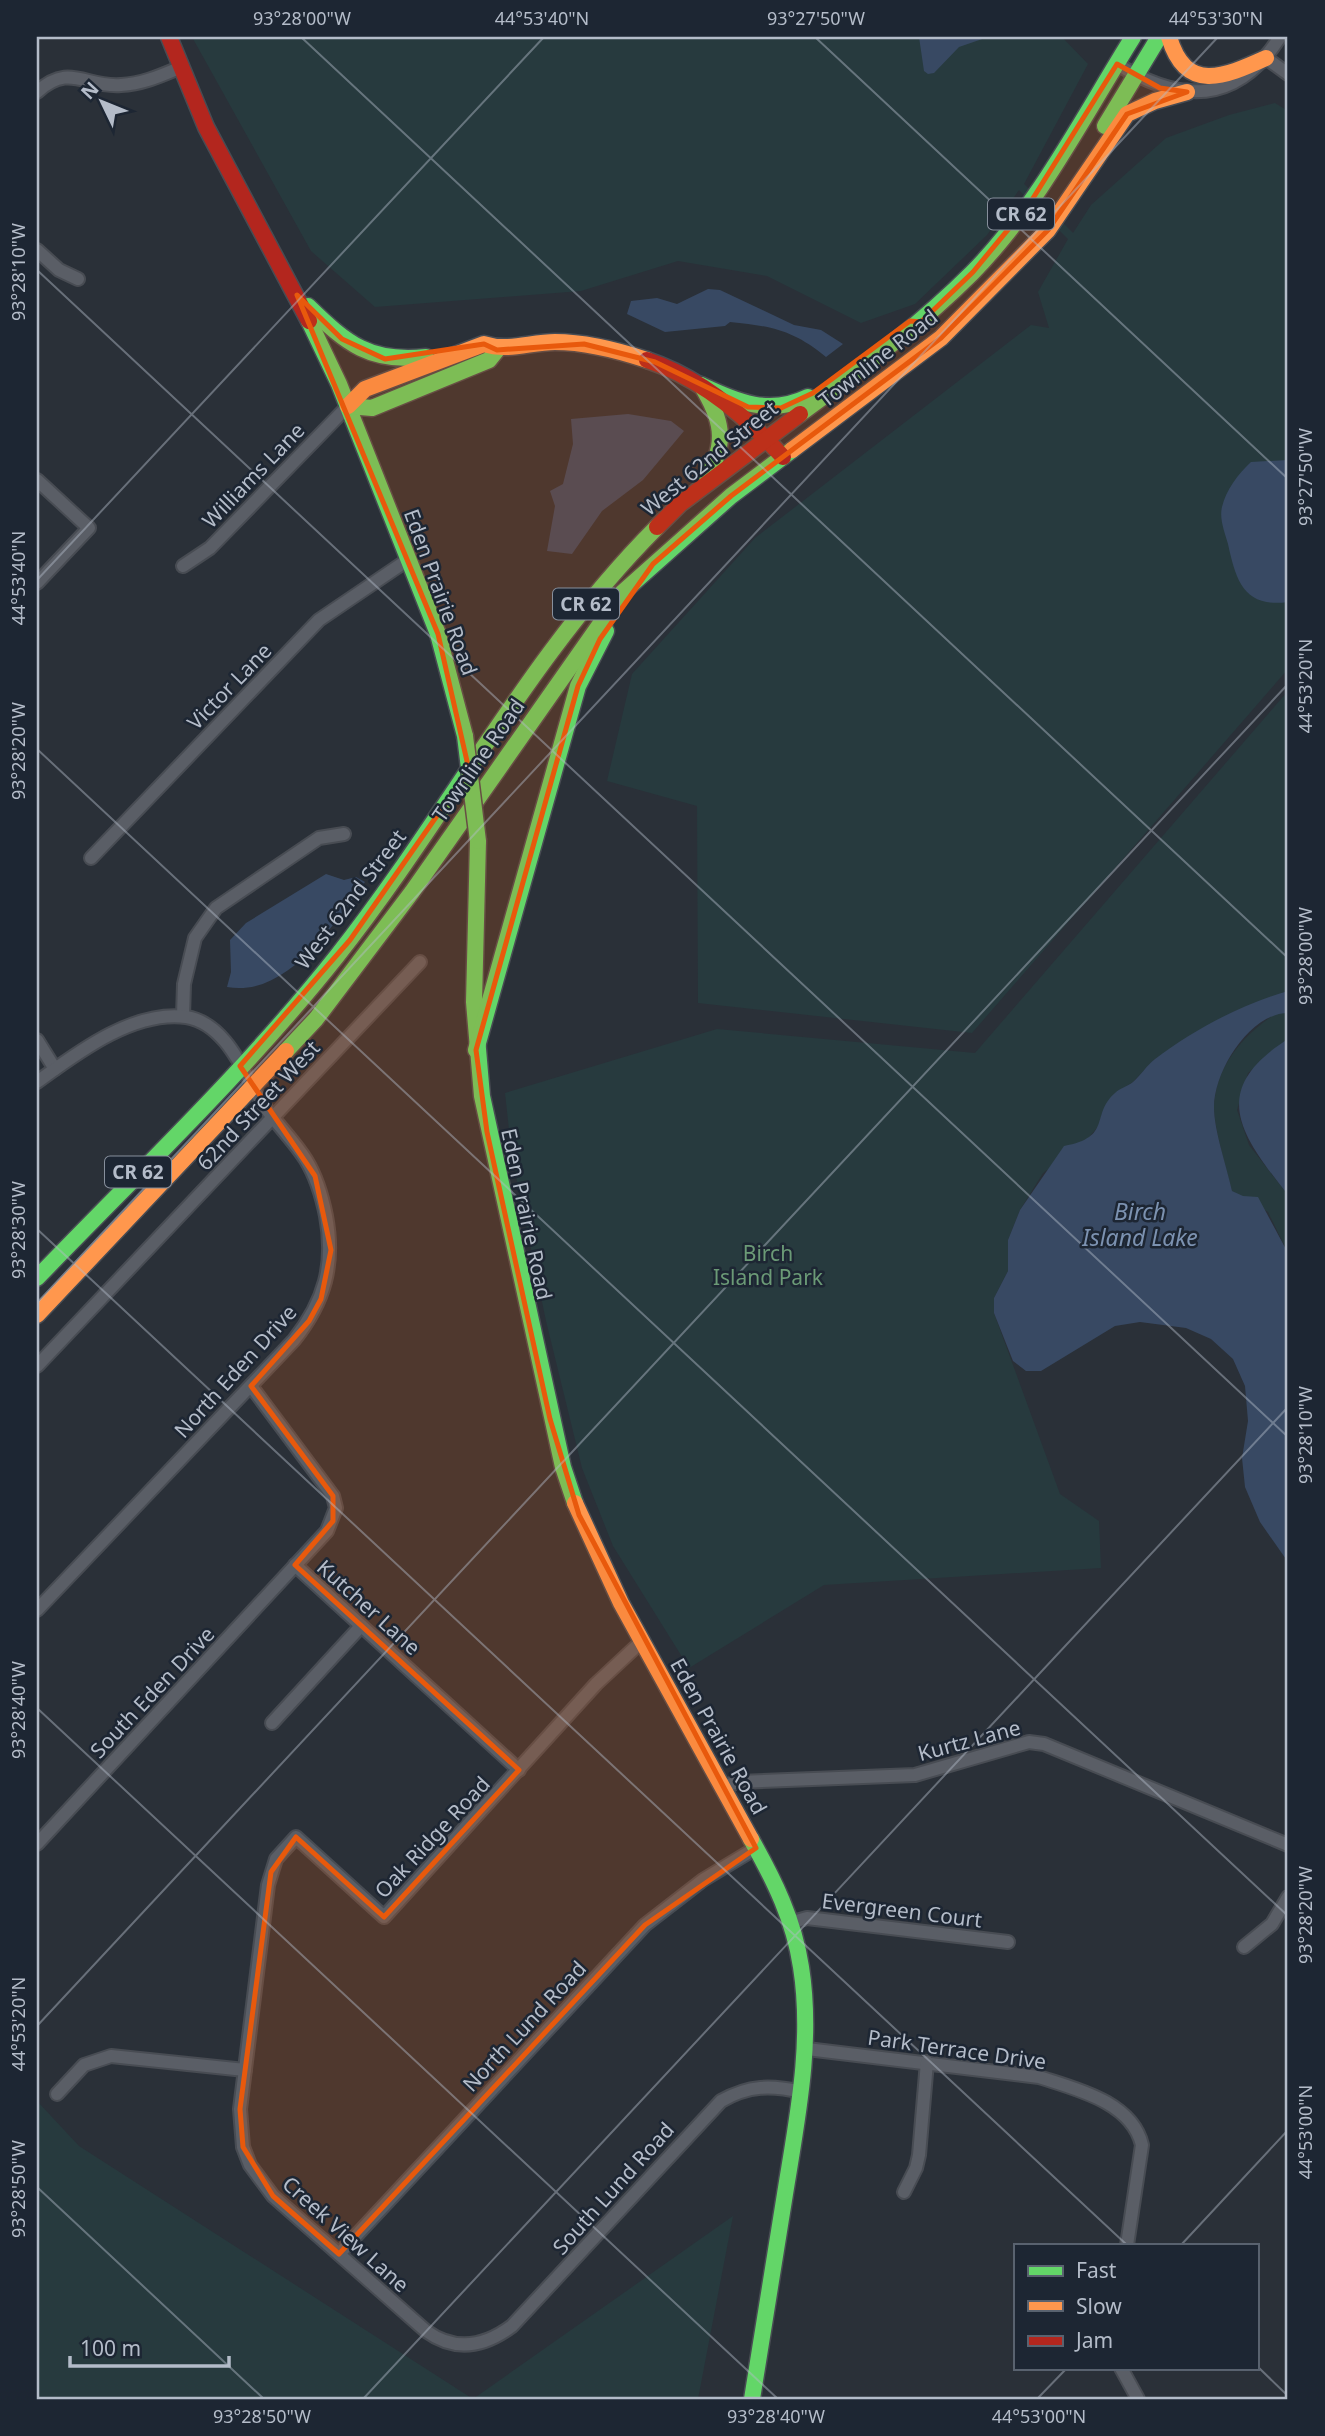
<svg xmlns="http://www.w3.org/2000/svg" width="1325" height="2436" font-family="'Noto Sans',sans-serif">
	<rect width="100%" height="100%" fill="#2a3038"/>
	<g fill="#273a3e">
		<polygon points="192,37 1062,37 1088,64 1024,184 1073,233 1091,205 1166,138 1229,115 1275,103 1288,111 1288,669 972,1033 698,1003 697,806 607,781 632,674 755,538 1031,325 1049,328 1038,292 1068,239 1019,190 987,235 915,304 861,323 767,276 678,261 581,291 375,307 311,251"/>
		<polygon points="1288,691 1288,991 1233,1012 1194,1035 1155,1059 1133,1082 1114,1094 1104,1109 1101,1123 1085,1142 1043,1173 1020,1210 1008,1240 1008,1271 994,1298 994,1313 1060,1494 1099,1521 1101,1568 824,1585 689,1668 613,1546 582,1468 546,1321 512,1157 505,1093 717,1029 975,1053"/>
		<path d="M1276,1013H1288V1039L1248,1073L1237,1110L1249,1145L1288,1195V1253L1268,1212L1232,1191C1227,1170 1213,1125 1214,1105C1217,1064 1244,1035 1276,1013Z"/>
		<polygon points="37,2101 79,2146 473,2399 733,2216 698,2399 37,2399"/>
	</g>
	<g fill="#384963">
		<polygon points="919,37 988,37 959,47 934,73 928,74 924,71"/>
		<path d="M708,289L720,290L794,325L821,330L843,344L826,357C793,330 771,326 730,322L725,326L665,332L627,314L631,301L657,298L677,304Z"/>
		<polygon points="628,414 671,421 684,431 643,480 602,511 572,554 547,551 555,506 550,491 563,484 573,444 571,419"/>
		<path d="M1288,460V602C1244,608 1236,581 1228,544C1225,533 1219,519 1222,507C1226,490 1238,474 1251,462Z"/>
		<path d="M326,874L344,880L356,877L365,882C334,924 287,998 227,987L231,972L230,940L246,923Z"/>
		<path d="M1288,991V1013C1250,1013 1214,1071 1214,1107C1214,1131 1227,1167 1232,1191L1243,1196L1258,1197L1288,1253V1562L1260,1522L1245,1487L1242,1458L1248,1421L1245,1386L1233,1359L1211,1339L1186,1328L1140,1322L1115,1326L1041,1371H1026L1013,1361L994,1313V1298L1008,1271V1240L1020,1210L1064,1146C1113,1137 1090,1115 1115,1093C1120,1088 1128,1086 1133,1082C1141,1075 1147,1065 1155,1059C1193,1030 1242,1004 1288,991Z"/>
		<path d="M1288,1039V1195C1242,1136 1206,1091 1288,1039Z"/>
	</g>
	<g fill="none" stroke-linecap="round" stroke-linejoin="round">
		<defs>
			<g id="street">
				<polyline points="1266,58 1288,74"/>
				<path d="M1117,64C1181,104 1237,104 1280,37"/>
				<path d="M37,92C70,62 85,88 121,85C142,84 160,76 179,68"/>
				<polyline points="37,250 59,270 78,279"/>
				<polyline points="37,480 89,528 37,583"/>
				<polyline points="183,566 210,548 348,406"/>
				<polyline points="91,858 319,620 409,559"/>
				<polyline points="183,1016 184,984 195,938 216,908 319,838 344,834"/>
				<polyline points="37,1040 55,1069"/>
				<path d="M37,1082C77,1053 133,1010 186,1017C225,1023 243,1070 261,1101C274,1122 293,1139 306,1160C317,1178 322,1196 326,1216C335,1264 325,1301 294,1340L37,1610"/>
				<polyline points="37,1366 420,962"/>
				<polyline points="295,1565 519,1770"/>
				<path d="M641,1642L596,1684L384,1917L296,1837L276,1859L268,1885L240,2109L243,2147L250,2165L273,2196L426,2331C455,2352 484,2347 512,2326L721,2101C749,2085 771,2085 802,2092"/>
				<polyline points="272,1723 361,1626"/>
				<polyline points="724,1786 739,1782 915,1775 1029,1742 1044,1744 1288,1845"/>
				<polyline points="37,1844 327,1531 336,1508 333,1496 251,1386"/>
				<polyline points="793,1922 807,1918 1008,1942"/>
				<polyline points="1244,1947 1272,1924 1288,1897"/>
				<path d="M807,2049L1039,2077C1076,2089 1132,2102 1142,2145L1127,2245"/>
				<polyline points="57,2094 84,2065 111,2056 245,2070"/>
				<polyline points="904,2192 916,2168 919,2155 927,2062"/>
				<polyline points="339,2254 645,1925 703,1880 756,1848"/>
				<polyline points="1121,2368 1138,2399"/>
			</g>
			<g id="fast">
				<polyline points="1105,126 1159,37"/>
				<path d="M308,306C347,344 370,363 426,357"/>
				<polyline points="309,321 339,384 438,634 465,736"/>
				<path d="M701,385C738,402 769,416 808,397"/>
				<path d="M701,385C721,417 729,444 706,476"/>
				<polyline points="348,406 372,408 489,360 497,350"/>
				<path d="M800,414C859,370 919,326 972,273C1038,206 1083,117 1133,37"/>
				<polyline points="478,841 474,1002 482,1096 563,1467 575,1503"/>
				<polyline points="476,1050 578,686 606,631"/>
				<polyline points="286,1051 316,1019 412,892 622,593 731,496 792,450"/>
				<path d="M37,1278C138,1173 246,1071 337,956C447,817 530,654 657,527"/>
				<path d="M751,1839C774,1880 794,1920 801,1967C813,2043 797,2119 785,2194C774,2262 763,2331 752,2399"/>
			</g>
			<g id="slow">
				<path d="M1169,37C1186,94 1224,77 1266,58"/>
				<path d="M348,406L365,389L484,344C508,352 530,342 555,342C586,342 617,350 647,360"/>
				<polyline points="792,450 941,338 1048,230 1127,114 1155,101 1187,92"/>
				<polyline points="37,1315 286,1051"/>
				<polyline points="575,1503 621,1603 751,1839"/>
			</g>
			<g id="jam">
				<polyline points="169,37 206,127 309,321"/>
				<path d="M647,360C701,378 745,415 783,457"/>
				<polyline points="657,527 680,504 800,414"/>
			</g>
		</defs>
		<use href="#street" stroke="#484c53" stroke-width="16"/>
		<use href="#fast" stroke="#484c53" stroke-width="19"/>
		<use href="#slow" stroke="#484c53" stroke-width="19"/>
		<use href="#jam" stroke="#484c53" stroke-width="19"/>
		<use href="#street" stroke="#5a5e66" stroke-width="12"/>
		<use href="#fast" stroke="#63d668" stroke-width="16"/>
		<use href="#slow" stroke="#ff974d" stroke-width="16"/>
		<use href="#jam" stroke="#b3261e" stroke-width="16"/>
		<defs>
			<polyline id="fast-bridge" points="465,736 478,841"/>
		</defs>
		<use href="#fast-bridge" stroke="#484c53" stroke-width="19" stroke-linecap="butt"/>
		<use href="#fast-bridge" stroke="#63d668" stroke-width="16"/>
	</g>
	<path fill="#e8590c" fill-opacity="0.2" stroke="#e8590c" stroke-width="5" stroke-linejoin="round" d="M1117,64L1160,88L1187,92L1127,114L1048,230L941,338L731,496L653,564L600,639L578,686L476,1050L487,1132L550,1419L579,1515L756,1848L645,1925L339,2254L273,2196L243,2147L240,2109L271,1872L296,1837L384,1917L519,1770L295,1565L333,1521V1496L251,1386L309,1321L321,1299L331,1250L315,1176L240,1066L350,940L469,770L438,634L297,295L342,339L385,359L484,344L497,350L584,344L655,362L748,407L781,408L813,393L910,321L921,322L973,272L1030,203Z"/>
	<path fill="none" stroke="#b4bcc9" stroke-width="2" stroke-opacity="0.45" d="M301,37L1288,958M815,37L1288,479M37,270L1288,1437M37,580L544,37M37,749L1288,1916M37,1229L1127,2245M37,1303L1218,37M37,1708L778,2399M37,2026L1288,684M37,2187L264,2399M1181,2245L1288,2130M1257,2366L1288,2396M363,2399L1288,1407M1037,2399L1067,2368"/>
	<g text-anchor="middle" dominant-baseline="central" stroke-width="5" stroke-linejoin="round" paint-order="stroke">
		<g fill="#1d2633" stroke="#878f9c" stroke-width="2">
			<rect x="988" y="198.5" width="66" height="31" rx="5"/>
			<rect x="553" y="588.5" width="66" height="31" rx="5"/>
			<rect x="105" y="1156.5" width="66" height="31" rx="5"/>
		</g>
		<g font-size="19" font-weight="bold" fill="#b4bcc9">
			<text x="1021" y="214">CR 62</text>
			<text x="586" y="604">CR 62</text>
			<text x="138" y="1172">CR 62</text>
		</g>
		<g font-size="21" fill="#b4bcc9" stroke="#1d2633">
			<text transform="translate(878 358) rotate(-38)">Townline Road</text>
			<text transform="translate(709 458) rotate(-39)">West 62nd Street</text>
			<text transform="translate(253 475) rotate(-46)">Williams Lane</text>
			<text transform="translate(441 592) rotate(70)">Eden Prairie Road</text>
			<text transform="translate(229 686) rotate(-46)">Victor Lane</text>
			<text transform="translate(478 760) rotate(-55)">Townline Road</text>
			<text transform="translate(350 899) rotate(-53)">West 62nd Street</text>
			<text transform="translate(258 1105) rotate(-47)">62nd Street West</text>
			<text transform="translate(527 1214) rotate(78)">Eden Prairie Road</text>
			<text transform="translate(235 1371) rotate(-48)">North Eden Drive</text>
			<text transform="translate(369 1607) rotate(42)">Kutcher Lane</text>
			<text transform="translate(152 1692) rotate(-47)">South Eden Drive</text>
			<text transform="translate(719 1736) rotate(61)">Eden Prairie Road</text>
			<text transform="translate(969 1740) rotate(-15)">Kurtz Lane</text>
			<text transform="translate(432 1837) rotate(-47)">Oak Ridge Road</text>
			<text transform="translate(902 1910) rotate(7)">Evergreen Court</text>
			<text transform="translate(524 2026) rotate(-47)">North Lund Road</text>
			<text transform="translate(957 2049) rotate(8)">Park Terrace Drive</text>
			<text transform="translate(613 2188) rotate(-48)">South Lund Road</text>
			<text transform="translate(346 2234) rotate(42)">Creek View Lane</text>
		</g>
		<g font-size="21" fill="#6b9a76" stroke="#1d2633">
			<text x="768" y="1253">Birch<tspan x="768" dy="24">Island Park</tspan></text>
		</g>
		<g font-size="23" font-style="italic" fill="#7c92b1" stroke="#1d2633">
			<text x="1140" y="1211">Birch<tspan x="1140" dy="26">Island Lake</tspan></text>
		</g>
	</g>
	<rect width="1325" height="2436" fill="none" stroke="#1d2633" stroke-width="77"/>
	<rect x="1014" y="2244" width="245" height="126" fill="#1d2633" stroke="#59626f" stroke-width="2"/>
	<rect x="1028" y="2266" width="35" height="10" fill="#63d668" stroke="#59626f" stroke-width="2"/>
	<text x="1076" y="2278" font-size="21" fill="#b4bcc9">Fast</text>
	<rect x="1028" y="2301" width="35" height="10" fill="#ff974d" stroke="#59626f" stroke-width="2"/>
	<text x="1076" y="2314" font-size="21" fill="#b4bcc9">Slow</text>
	<rect x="1028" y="2336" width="35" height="10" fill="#b3261e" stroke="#59626f" stroke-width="2"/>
	<text x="1076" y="2348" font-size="21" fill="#b4bcc9">Jam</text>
	<g transform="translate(102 102) rotate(313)" stroke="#1d2633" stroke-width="5" paint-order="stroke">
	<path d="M0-5L12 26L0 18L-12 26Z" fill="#b4bcc9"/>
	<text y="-10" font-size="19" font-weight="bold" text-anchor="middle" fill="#b4bcc9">N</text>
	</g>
	<path d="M70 2356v10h159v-10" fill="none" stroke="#b4bcc9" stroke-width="3.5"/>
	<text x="80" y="2356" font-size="21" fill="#b4bcc9" stroke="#1d2633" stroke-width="5" paint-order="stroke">100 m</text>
	<rect x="38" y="38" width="1248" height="2360" fill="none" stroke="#b4bcc9" stroke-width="2.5"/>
	<g font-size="18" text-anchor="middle" fill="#b4bcc9">
		<text x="302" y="25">93°28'00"W</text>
		<text x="542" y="25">44°53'40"N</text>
		<text x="816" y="25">93°27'50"W</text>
		<text x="1216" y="25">44°53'30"N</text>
		<text transform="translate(19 272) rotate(-90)" y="6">93°28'10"W</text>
		<text transform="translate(1306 477) rotate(-90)" y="6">93°27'50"W</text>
		<text transform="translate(19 578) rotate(-90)" y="6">44°53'40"N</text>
		<text transform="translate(1306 686) rotate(-90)" y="6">44°53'20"N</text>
		<text transform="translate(19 751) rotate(-90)" y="6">93°28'20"W</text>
		<text transform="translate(1306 956) rotate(-90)" y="6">93°28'00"W</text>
		<text transform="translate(19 1230) rotate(-90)" y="6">93°28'30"W</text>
		<text transform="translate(1306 1435) rotate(-90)" y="6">93°28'10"W</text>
		<text transform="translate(19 1710) rotate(-90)" y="6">93°28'40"W</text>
		<text transform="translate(1306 1915) rotate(-90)" y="6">93°28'20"W</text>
		<text transform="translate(19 2024) rotate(-90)" y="6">44°53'20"N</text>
		<text transform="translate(1306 2132) rotate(-90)" y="6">44°53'00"N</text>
		<text transform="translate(19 2189) rotate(-90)" y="6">93°28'50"W</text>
		<text x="262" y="2423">93°28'50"W</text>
		<text x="776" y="2423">93°28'40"W</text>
		<text x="1039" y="2423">44°53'00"N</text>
	</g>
</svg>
